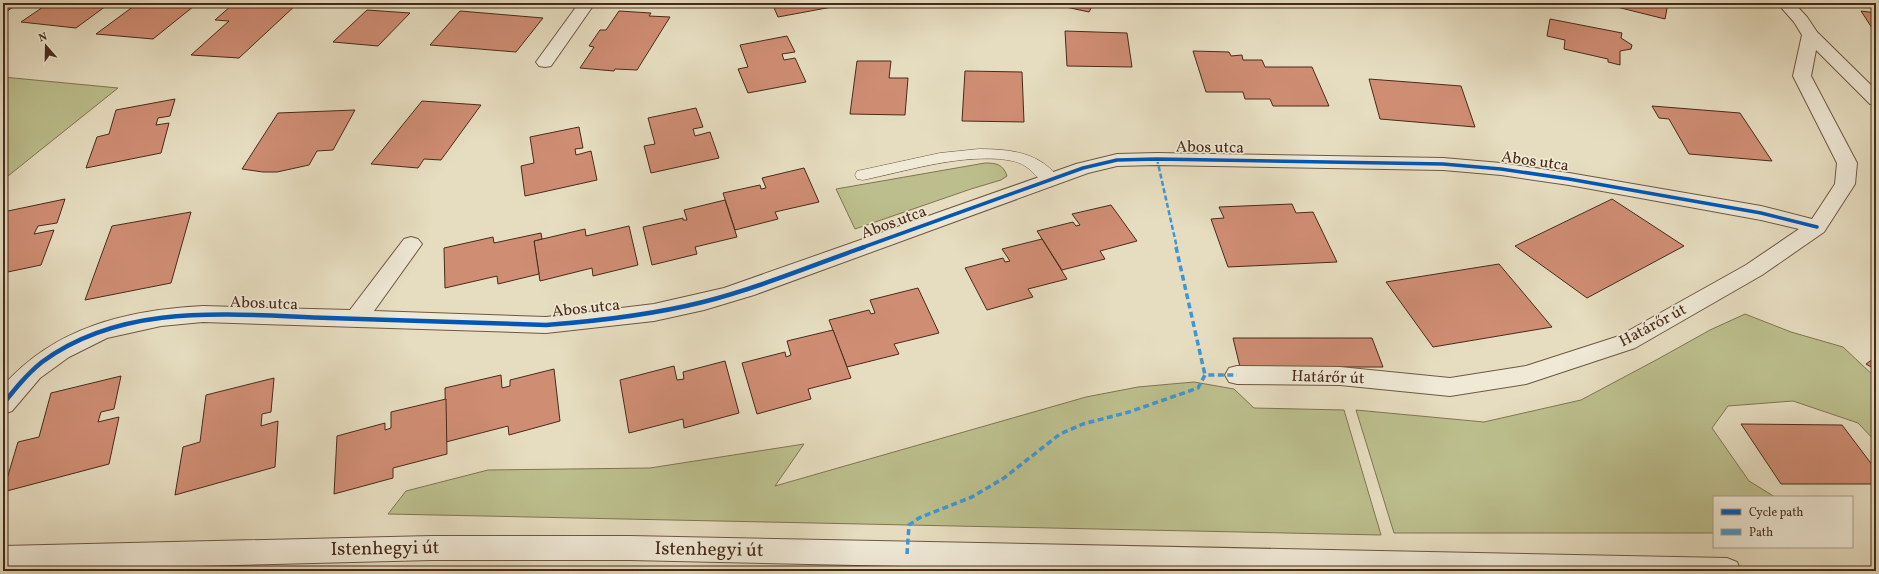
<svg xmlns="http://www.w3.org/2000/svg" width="1879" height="574" font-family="Vollkorn,serif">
	<rect width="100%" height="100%" fill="#e6ddc0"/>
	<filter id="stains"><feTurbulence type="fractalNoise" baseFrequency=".005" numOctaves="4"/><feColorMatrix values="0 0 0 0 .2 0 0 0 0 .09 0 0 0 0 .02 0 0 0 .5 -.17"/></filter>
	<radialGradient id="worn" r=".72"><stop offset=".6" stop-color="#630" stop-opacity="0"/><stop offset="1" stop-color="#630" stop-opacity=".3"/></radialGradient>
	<g fill="#bcbf8d" stroke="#827453">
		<polygon points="3,77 118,88 3,180"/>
		<path d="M985,163C996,163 1003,164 1007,176L1001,180L971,189L855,229L836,189Z"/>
		<polygon points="1745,314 1791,332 1843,347 1876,378 1876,442 1858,423 1793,401 1728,406 1712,428 1749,481 1775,497 1714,497 1714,533 1394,533 1356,410 1484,422 1581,400 1658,359 1710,330"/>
		<polygon points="1194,382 1234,389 1254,408 1344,410 1381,535 388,514 406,491 488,470 650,468 804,444 775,486 1086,397 1138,387"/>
	</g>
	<g fill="#cf8d74" stroke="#492a19">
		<polygon points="3,3 19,3 3,14"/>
		<polygon points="49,3 110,3 76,28 21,22"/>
		<polygon points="138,3 155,3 194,6 153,39 96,34"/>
		<polygon points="255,3 298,3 239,58 191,55 229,21 215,20 232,5 252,6"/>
		<polygon points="337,3 365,3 362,6"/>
		<polygon points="772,3 830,3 832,7 778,17"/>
		<polygon points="1047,3 1094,3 1089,12"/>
		<polygon points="1601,3 1668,3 1665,19"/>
		<polygon points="367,10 410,13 378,46 333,42"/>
		<polygon points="460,11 543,18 516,52 430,45"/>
		<polygon points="619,11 651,13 649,16 670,17 637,70 615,69 614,71 580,68 594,47 589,46 600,30 606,30"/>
		<polygon points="1861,11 1876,13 1876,31 1874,31"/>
		<polygon points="1550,19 1622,33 1621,38 1632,45 1631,49 1620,51 1620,65 1608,62 1608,59 1564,49 1565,40 1547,36"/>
		<polygon points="1065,31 1127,33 1132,67 1067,66"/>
		<polygon points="787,36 795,52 782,54 784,60 795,58 806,82 748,93 738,69 748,67 740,45"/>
		<polygon points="1193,51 1229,52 1231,56 1242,55 1243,60 1262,60 1265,67 1312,67 1329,106 1273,106 1270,99 1245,99 1243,92 1206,92"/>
		<polygon points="857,61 891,61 889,78 908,78 905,115 850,114"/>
		<polygon points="965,71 1022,72 1024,122 962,121"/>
		<polygon points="1369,79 1461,86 1475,127 1380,119"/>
		<polygon points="175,99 170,116 158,118 156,125 169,123 161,153 86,168 97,137 109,134 116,110"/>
		<polygon points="422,101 481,105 441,160 424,159 418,168 371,164"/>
		<polygon points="1652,106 1740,113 1772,161 1689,154 1669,119 1659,118"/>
		<polygon points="696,108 703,127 693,129 695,136 710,132 719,158 651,173 644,146 655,144 648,118"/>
		<polygon points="355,110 333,150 317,151 309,165 277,172 263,172 242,169 278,113"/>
		<polygon points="579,127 583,148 575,149 576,155 591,151 597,180 525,196 521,166 534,163 530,137"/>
		<polygon points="804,168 819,202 775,212 778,219 735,230 723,193 760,185 761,189 766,188 762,178"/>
		<polygon points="65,199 57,223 38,226 34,234 54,230 41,265 3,273 3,212"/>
		<polygon points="1612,199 1684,246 1587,298 1515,246"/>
		<polygon points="725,200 737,237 695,247 697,254 652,265 643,227 683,218 683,220 687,220 684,210"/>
		<polygon points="1292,204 1296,213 1313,212 1337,262 1228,267 1211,219 1224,218 1219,207"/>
		<polygon points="1111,205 1137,241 1100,251 1105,259 1062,270 1037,231 1073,222 1076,226 1080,225 1072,214"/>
		<polygon points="191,212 171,283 85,300 112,226"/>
		<polygon points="629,226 638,265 593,276 592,268 540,281 534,241 585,229 586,236"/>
		<polygon points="541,233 542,239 534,241 539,274 498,284 497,276 445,288 444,248 493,237 494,243"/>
		<polygon points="1042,239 1067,279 1028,289 1033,297 987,310 965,268 1003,258 1005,262 1010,261 1002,249"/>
		<polygon points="1499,264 1552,327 1433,347 1386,282"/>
		<polygon points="918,288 939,333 894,344 899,354 847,367 829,320 869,310 871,314 875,313 870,300"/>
		<polygon points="833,330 851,378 808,389 811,399 757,414 742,363 785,352 786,357 791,355 787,341"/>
		<polygon points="1233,338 1372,338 1383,367 1240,367"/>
		<polygon points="1876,357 1876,370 1866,364"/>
		<polygon points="725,361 739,413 684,428 683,419 629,433 620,380 674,366 677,380 684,379 683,372"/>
		<polygon points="554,369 560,421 509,435 508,426 446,442 445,388 501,375 502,388 510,386 510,380"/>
		<polygon points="121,376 114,409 101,412 98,422 119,417 109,464 3,492 18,442 39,437 51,393"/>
		<polygon points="274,378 271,412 262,414 261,426 278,421 275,467 175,495 183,447 200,442 206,395"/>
		<polygon points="446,399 447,454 393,468 393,478 334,494 337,436 385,423 385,430 391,428 391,412"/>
		<polygon points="1741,424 1842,425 1876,470 1876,484 1781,484"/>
	</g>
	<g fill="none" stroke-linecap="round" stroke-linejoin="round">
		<defs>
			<path id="service" d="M979,149C1010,149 1041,152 1060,180L1057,184C1043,188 1036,173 1025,166C1017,161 1008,160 999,159C953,156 907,171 863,180L857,179L855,175L857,171L940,153Z"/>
			<g id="minor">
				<polygon points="579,3 595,3 551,66 545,67 539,66 536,62"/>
				<path d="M1777,3H1794L1807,17L1817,32L1876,90V105L1870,104L1816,50L1811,76L1857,163L1855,184L1824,232L1762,275L1635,348L1526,384L1450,396L1340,385L1237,384L1229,382L1225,375L1229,368L1237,366L1340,367L1450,378L1526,366L1619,336L1746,265L1799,229L1761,220L1569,185L1501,175L1443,170L1157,165L1117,166L1088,173L754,295L704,310L654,321L546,333L203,322L161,326L107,338L69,357L40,378L12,411L3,414V386C55,327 127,310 203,306L350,310L404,239L411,237L418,239L422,244L374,311L546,317L654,304L724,288L1076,164L1117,154L1157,153L1443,158L1501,163L1569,173L1761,206L1812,219L1835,184L1837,163L1793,76L1802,35L1794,22Z"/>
			</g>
			<polygon id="tertiary" points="432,536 630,536 1727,558 1737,562 1741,571 1130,571 630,560 432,560 3,571 3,546"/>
		</defs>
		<use href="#service" stroke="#705743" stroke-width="1"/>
		<use href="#minor" stroke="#705743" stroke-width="2"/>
		<use href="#tertiary" stroke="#705743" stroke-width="2"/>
		<use href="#service" fill="#efe9d6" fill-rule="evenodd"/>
		<use href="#minor" fill="#efe9d6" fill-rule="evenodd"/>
		<use href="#tertiary" fill="#efe9d6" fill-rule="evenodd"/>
		<polyline stroke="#4096d4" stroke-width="2.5" stroke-dasharray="5 2.5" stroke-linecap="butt" points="1157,159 1177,248"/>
		<g stroke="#4096d4" stroke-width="3.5" stroke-dasharray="6 3.5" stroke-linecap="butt">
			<polyline points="1176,247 1205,375"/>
			<polyline points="907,554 909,525 919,518 972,497 1004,478 1060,434 1083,424 1129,412 1198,388 1205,375 1237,375"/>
		</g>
		<defs>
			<polyline id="cycleway-far1" points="861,248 1083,168 1117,160 1157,159 1443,164 1501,169 1569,179 1761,213 1817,227"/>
			<path id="cycleway" d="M3,404C15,389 27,374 42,362C125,301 232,315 329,318C401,320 474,323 546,325C599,321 651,315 703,302C758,288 811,266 864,247"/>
		</defs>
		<use href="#cycleway-far1" stroke="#efe9d6" stroke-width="5.5"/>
		<use href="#cycleway" stroke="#efe9d6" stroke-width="7"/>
		<use href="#cycleway-far1" stroke="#0057b8" stroke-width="3.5"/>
		<use href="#cycleway" stroke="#0057b8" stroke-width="4.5"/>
	</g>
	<g text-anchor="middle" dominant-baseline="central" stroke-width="3.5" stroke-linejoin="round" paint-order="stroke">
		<g font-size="16" fill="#492a19" stroke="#efe9d6">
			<text transform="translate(1210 148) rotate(1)">Abos utca</text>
			<text transform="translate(1535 162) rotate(8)">Abos utca</text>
			<text transform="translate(894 223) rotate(-20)">Abos utca</text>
			<text transform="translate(264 304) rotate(2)">Abos utca</text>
			<text transform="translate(586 309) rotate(-6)">Abos utca</text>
			<text transform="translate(1653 326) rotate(-28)">Határőr út</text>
			<text transform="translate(1328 378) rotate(2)">Határőr út</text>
		</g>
		<g font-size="19" fill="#492a19" stroke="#efe9d6">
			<text transform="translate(385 549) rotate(-1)">Istenhegyi út</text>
			<text transform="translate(709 550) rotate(1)">Istenhegyi út</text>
		</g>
	</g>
	<rect width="1879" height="574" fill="none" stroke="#e6ddc0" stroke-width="16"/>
	<rect x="4" y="4" width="1871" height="566" fill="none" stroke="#492a19" stroke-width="2"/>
	<rect x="8" y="8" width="1863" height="558" fill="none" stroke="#492a19"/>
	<rect x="1713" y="496" width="140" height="52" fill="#efe9d6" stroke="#ad9d8a"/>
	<rect x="1721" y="509" width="20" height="6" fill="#0057b8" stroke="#ad9d8a"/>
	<text x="1749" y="516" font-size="12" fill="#492a19">Cycle path</text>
	<rect x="1721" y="529" width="20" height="6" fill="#4096d4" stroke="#ad9d8a"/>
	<text x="1749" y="536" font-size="12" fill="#492a19">Path</text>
	<g transform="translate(46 46) rotate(340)" stroke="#efe9d6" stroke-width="3" paint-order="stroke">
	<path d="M0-3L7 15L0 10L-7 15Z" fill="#492a19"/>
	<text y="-6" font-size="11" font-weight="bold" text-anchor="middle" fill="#492a19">N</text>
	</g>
	<rect width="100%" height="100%" filter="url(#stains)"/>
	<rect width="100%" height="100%" fill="url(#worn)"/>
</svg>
